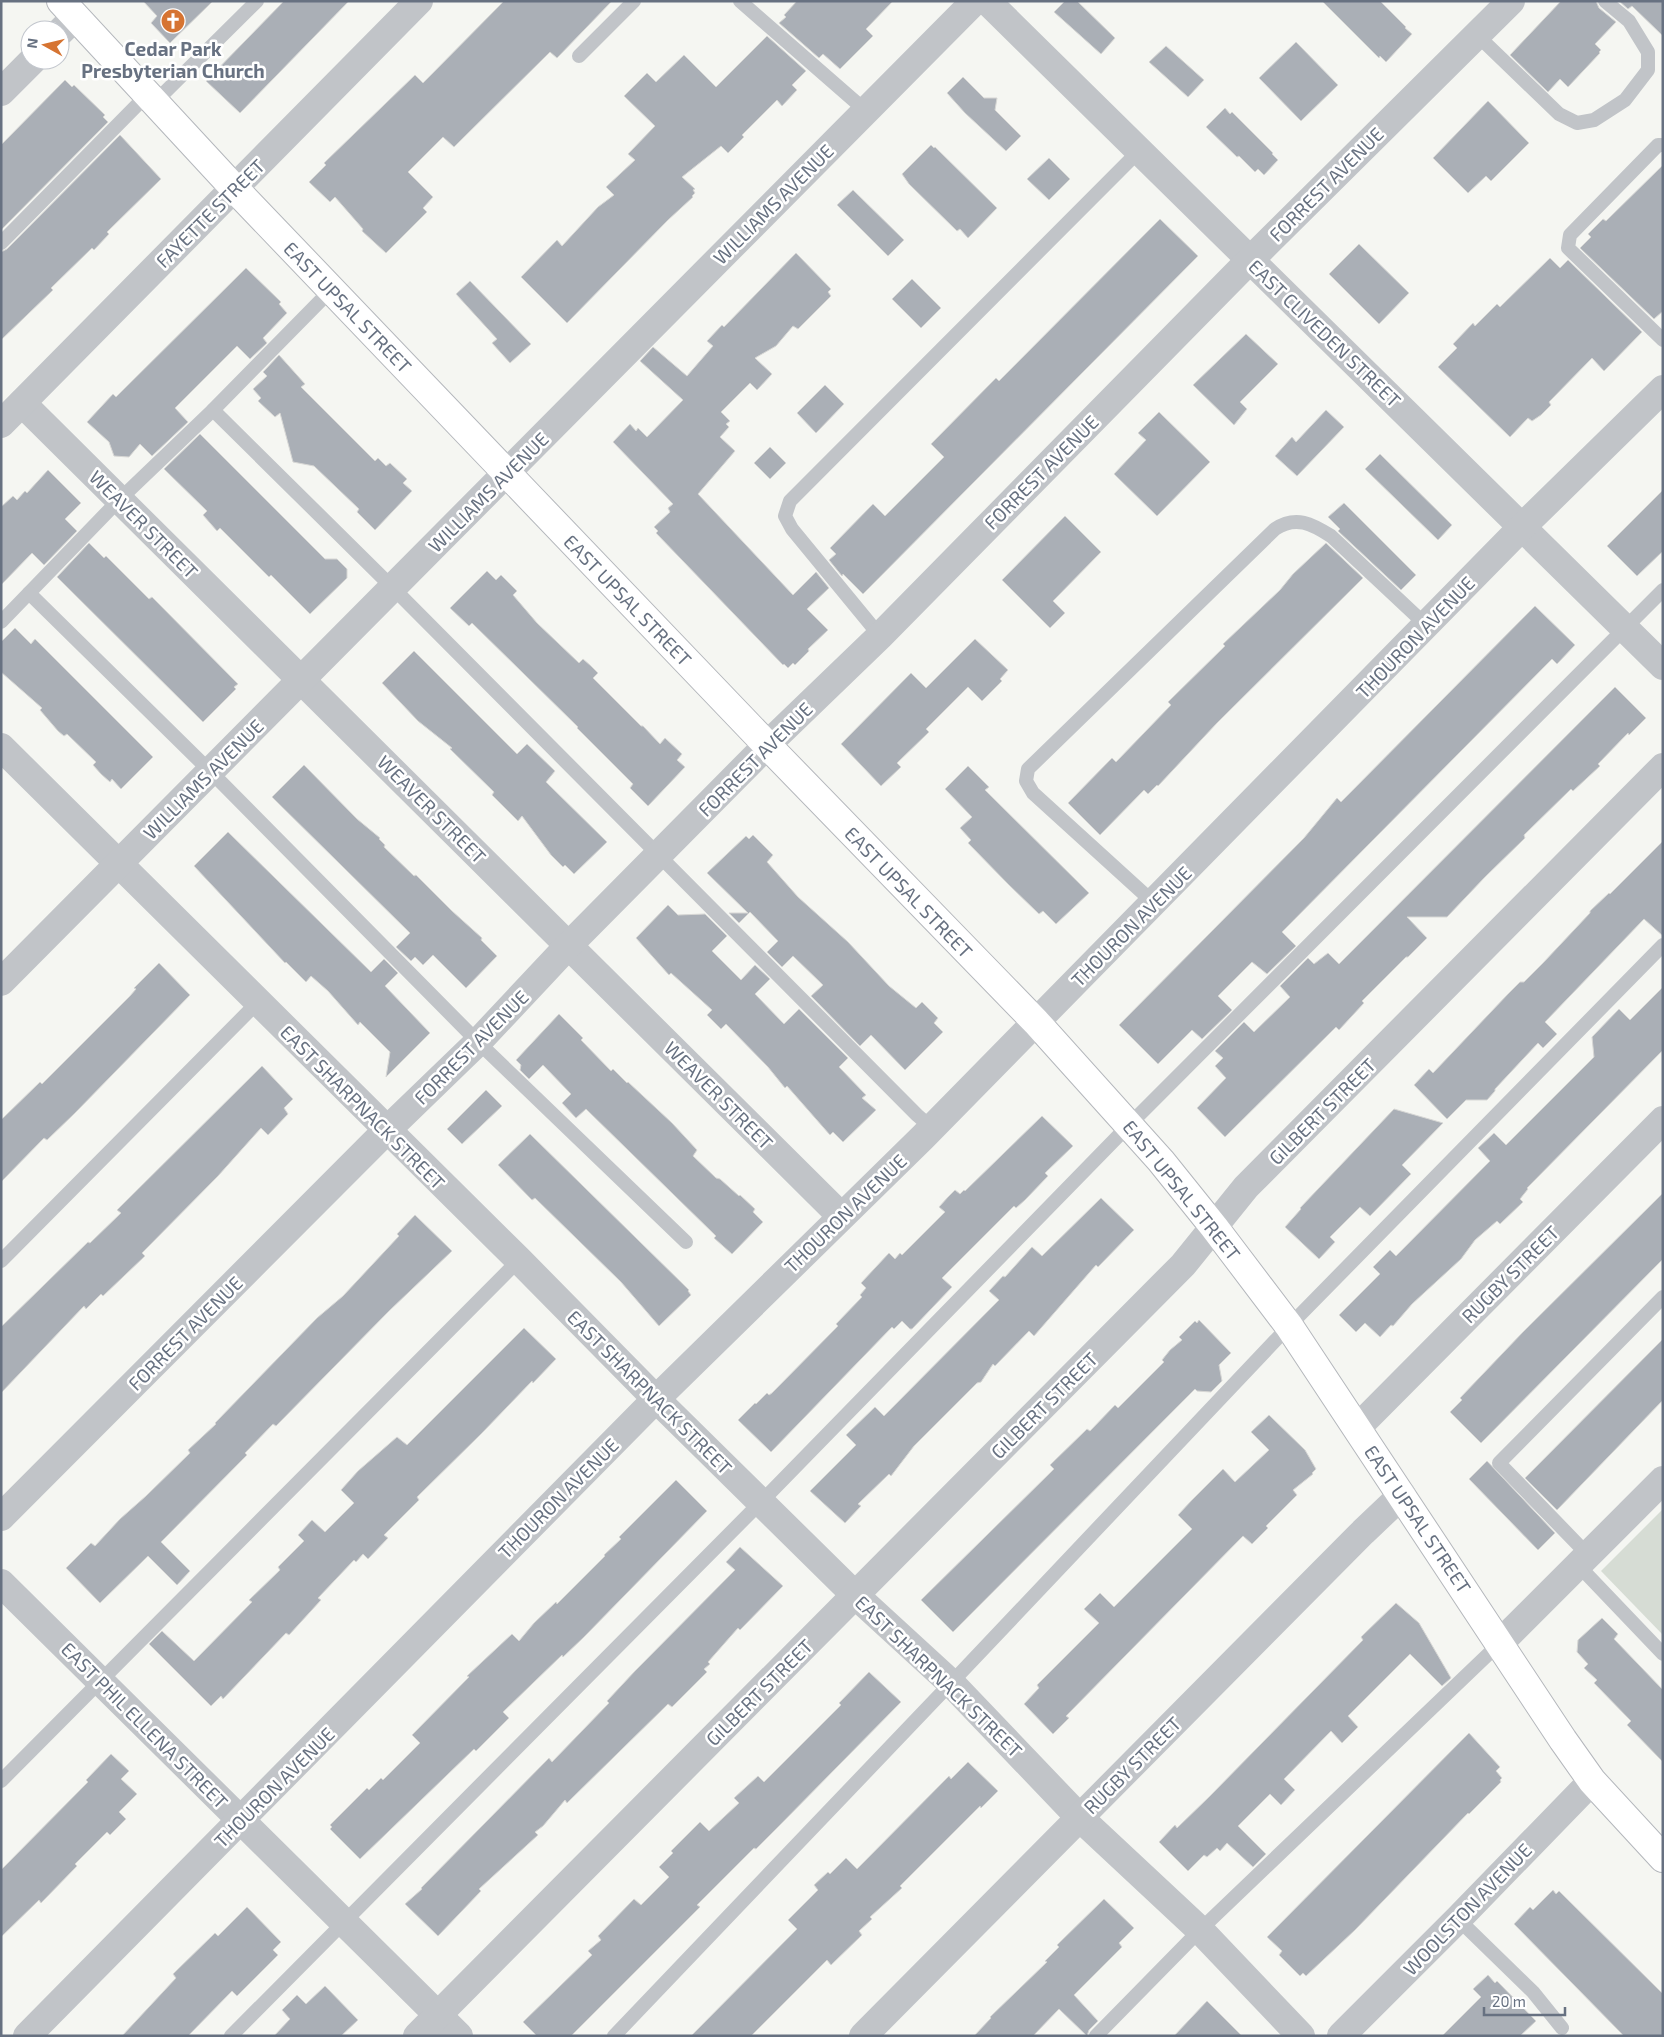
<svg xmlns="http://www.w3.org/2000/svg" width="1664" height="2037" font-family="'Exo 2',sans-serif">
	<rect width="100%" height="100%" fill="#f5f6f2"/>
	<polygon fill="#d6dcd4" points="1663,1509 1663,1635 1601,1571"/>
	<g fill="#aaafb6" stroke="#d7d7d5">
		<polygon points="143,1 213,1 170,43 151,23 157,16"/>
		<polygon points="284,1 349,1 240,113 206,81"/>
		<polygon points="504,1 612,1 557,58 550,52 454,147 443,137 408,172 433,197 423,208 427,212 386,253 362,231 363,229 335,197 330,202 309,182 326,165 324,163 415,75 423,83"/>
		<polygon points="797,1 893,1 866,29 873,36 840,69 823,54 819,58 779,23 786,17 784,15"/>
		<polygon points="1065,1 1077,1 1115,38 1101,54 1054,12"/>
		<polygon points="1322,1 1380,1 1406,27 1405,28 1412,34 1386,62 1380,56 1379,58"/>
		<polygon points="1561,1 1596,1 1599,8 1616,22 1595,44 1601,50 1599,52 1600,53 1568,87 1560,79 1548,92 1510,55"/>
		<polygon points="1619,1 1663,1 1663,36 1632,6 1628,9"/>
		<polygon points="767,36 806,71 792,85 797,90 782,106 777,100 742,135 744,137 728,153 721,146 682,177 695,189 693,190 695,193 692,196 693,197 668,220 567,323 521,277 557,240 562,246 598,207 614,195 606,187 635,160 628,154 655,126 624,96 647,73 656,82 684,55 716,87"/>
		<polygon points="1296,42 1338,85 1301,121 1259,78"/>
		<polygon points="1166,46 1204,80 1188,97 1149,62"/>
		<polygon points="963,77 984,98 997,98 995,110 1021,136 1006,151 965,113 947,93"/>
		<polygon points="65,80 72,87 74,85 105,115 103,117 108,122 1,230 1,145"/>
		<polygon points="1488,101 1529,143 1491,181 1486,176 1468,193 1433,158"/>
		<polygon points="1225,108 1230,114 1232,112 1273,153 1272,154 1278,160 1264,175 1258,169 1255,172 1239,156 1237,157 1206,127"/>
		<polygon points="120,135 161,179 107,232 109,234 94,250 92,248 51,288 53,290 1,340 1,252 7,249"/>
		<polygon points="931,145 934,148 935,147 997,208 968,238 960,229 957,231 909,184 902,174"/>
		<polygon points="1049,158 1070,179 1049,200 1027,179"/>
		<polygon points="1663,165 1663,311 1654,319 1580,248 1591,237 1588,234 1603,219 1606,221"/>
		<polygon points="853,190 904,240 888,256 837,205"/>
		<polygon points="1160,219 1198,256 863,594 843,574 842,576 829,560 836,554 830,548 873,504 885,516 944,457 931,444 996,378 999,381"/>
		<polygon points="1359,244 1409,293 1379,324 1329,274"/>
		<polygon points="796,253 831,289 828,292 831,296 798,329 793,326 776,346 755,358 772,374 757,390 750,383 721,412 730,421 726,424 729,427 720,437 735,451 698,494 793,595 816,572 829,588 807,609 828,630 808,649 809,651 795,665 793,663 788,668 784,664 783,665 656,533 658,531 654,527 670,512 668,508 673,504 613,442 630,424 636,431 638,428 647,437 683,400 640,361 653,347 687,376 713,346 707,341 722,325 724,327"/>
		<polygon points="1550,258 1560,268 1568,260 1642,332 1604,371 1592,358 1549,402 1551,405 1541,415 1532,421 1528,418 1510,437 1438,367 1457,348 1453,344 1473,323 1475,326 1497,304 1500,307"/>
		<polygon points="246,268 281,302 279,304 287,313 263,338 267,343 250,359 237,346 175,408 188,422 152,456 140,444 129,457 114,456 109,442 87,422 113,394 116,397"/>
		<polygon points="912,279 941,308 921,328 892,299"/>
		<polygon points="470,281 531,344 510,363 492,343 497,339 456,294"/>
		<polygon points="1246,334 1278,364 1240,402 1247,409 1234,425 1193,385"/>
		<polygon points="279,355 305,384 301,387 375,461 378,458 386,466 390,463 407,479 403,483 412,491 375,530 357,512 359,509 314,466 293,462 280,413 275,417 258,401 261,398 253,389 267,376 263,372"/>
		<polygon points="825,385 844,404 816,433 797,413"/>
		<polygon points="1326,410 1344,427 1297,476 1275,456 1292,437 1296,442"/>
		<polygon points="1159,412 1210,462 1157,516 1114,474 1146,440 1138,433"/>
		<polygon points="200,434 325,559 337,559 347,569 347,578 310,614 271,575 269,577 220,528 217,531 203,515 207,511 164,469"/>
		<polygon points="770,447 786,463 770,479 754,463"/>
		<polygon points="1380,454 1452,525 1438,540 1365,469"/>
		<polygon points="48,470 81,503 65,519 77,531 44,565 32,553 1,585 1,507 13,496 17,500 25,491 27,493"/>
		<polygon points="1663,490 1663,551 1637,576 1607,546"/>
		<polygon points="1344,503 1416,575 1401,590 1338,531 1340,529 1328,517"/>
		<polygon points="1065,516 1101,552 1053,601 1065,613 1050,628 1002,580"/>
		<polygon points="89,543 104,558 106,556 149,599 152,597 238,684 234,687 236,689 203,722 57,577"/>
		<polygon points="1326,543 1363,578 1217,723 1158,786 1157,785 1148,794 1144,790 1100,835 1068,803 1112,758 1116,762 1171,705 1168,702 1225,646 1223,644 1280,590 1293,574"/>
		<polygon points="487,571 496,580 501,575 517,591 513,595 537,623 579,663 583,659 591,666 598,673 593,678 641,726 643,726 660,744 665,738 682,754 677,760 685,767 648,806 630,788 633,784 577,728 578,727 472,623 469,626 450,608"/>
		<polygon points="1535,606 1575,645 1557,664 1552,659 1282,932 1296,946 1267,974 1252,962 1218,996 1232,1010 1202,1039 1192,1030 1158,1064 1119,1025 1304,838 1337,798 1341,802"/>
		<polygon points="15,628 31,644 35,639 153,757 121,789 112,779 110,782 101,774 93,765 96,762 67,734 64,736 58,731 40,710 42,708 1,672 1,642"/>
		<polygon points="975,639 1008,670 1000,679 1002,681 982,701 968,687 926,729 929,732 897,763 901,767 881,786 841,744 911,673 926,688"/>
		<polygon points="414,651 517,754 527,744 555,771 546,782 607,842 574,874 565,865 563,867 551,855 522,816 518,821 492,795 494,792 450,749 452,748 418,721 382,683"/>
		<polygon points="1615,687 1646,718 1629,735 1628,733 1598,764 1600,766 1573,791 1571,789 1524,835 1525,838 1485,877 1447,917 1407,917 1427,938 1408,957 1406,957 1362,1001 1364,1003 1339,1030 1336,1027 1225,1137 1197,1108 1226,1078 1215,1066 1223,1058 1215,1051 1244,1022 1254,1032 1290,997 1280,986 1308,958 1314,964 1328,953 1339,964"/>
		<polygon points="304,765 357,819 380,838 379,839 385,845 384,847 414,876 416,875 452,911 482,938 481,940 497,956 466,988 433,955 423,965 415,957 411,961 396,947 410,933 272,797"/>
		<polygon points="968,766 989,787 985,790 1089,893 1056,924 1043,911 1039,914 1009,885 968,843 971,840 960,828 972,817 945,789"/>
		<polygon points="228,832 371,972 384,959 398,973 385,986 430,1033 386,1077 390,1052 360,1022 358,1025 328,991 311,976 306,982 286,962 285,963 194,866"/>
		<polygon points="753,835 773,855 767,862 798,897 848,942 889,986 916,1008 922,1002 938,1018 934,1023 943,1032 905,1070 871,1035 860,1046 811,996 823,985 793,956 782,967 767,952 778,941 750,912 739,923 729,913 748,913 707,873 746,836 749,839"/>
		<polygon points="1663,841 1663,936 1644,919 1545,1022 1557,1034 1543,1048 1538,1043 1495,1089 1495,1091 1487,1100 1466,1100 1447,1119 1414,1085 1429,1069 1433,1073 1508,994 1520,982 1524,982 1543,963 1590,913 1590,911 1609,893 1610,894"/>
		<polygon points="668,905 678,915 705,914 727,936 712,951 741,980 755,965 770,979 755,994 784,1024 799,1009 848,1058 839,1067 866,1095 862,1098 876,1110 843,1142 833,1132 830,1135 787,1086 785,1088 768,1067 726,1024 721,1029 707,1015 712,1010 671,973 669,975 636,938"/>
		<polygon points="159,963 190,995 75,1113 47,1140 44,1138 1,1182 1,1120 40,1082 42,1084 130,996 136,989 134,988"/>
		<polygon points="1663,987 1663,1050 1527,1188 1528,1189 1520,1199 1523,1202 1500,1224 1497,1221 1475,1240 1461,1259 1412,1304 1393,1326 1391,1325 1380,1337 1365,1323 1356,1332 1339,1315 1380,1274 1373,1267 1390,1250 1396,1256 1490,1161 1478,1148 1494,1133 1506,1145 1594,1057 1592,1037 1619,1009 1630,1020"/>
		<polygon points="559,1014 583,1038 581,1040 611,1071 613,1069 627,1083 628,1082 672,1123 697,1150 693,1156 716,1178 720,1179 739,1196 740,1195 755,1209 753,1212 763,1222 732,1254 714,1238 716,1236 586,1109 576,1118 562,1103 571,1094 543,1065 529,1079 520,1070 521,1065 516,1060"/>
		<polygon points="262,1066 293,1099 284,1108 288,1114 268,1135 261,1128 218,1176 142,1253 145,1256 103,1296 101,1294 86,1309 84,1306 1,1393 1,1327 88,1242 90,1243 121,1213 117,1210"/>
		<polygon points="486,1090 502,1106 462,1144 447,1129"/>
		<polygon points="1394,1109 1443,1123 1402,1165 1411,1174 1370,1216 1360,1207 1330,1237 1335,1242 1319,1259 1285,1227 1301,1209 1300,1208"/>
		<polygon points="1042,1116 1073,1146 1045,1173 1048,1176 1025,1200 1016,1208 1014,1206 942,1278 952,1287 912,1329 910,1329 902,1321 894,1329 892,1327 771,1452 738,1420 755,1403 756,1404 767,1393 769,1395 772,1393 838,1326 836,1324 862,1297 860,1295 866,1288 861,1283 889,1253 895,1259 900,1253 902,1255 945,1212 939,1207 948,1197 955,1190 960,1194 964,1190 965,1191"/>
		<polygon points="530,1134 689,1290 688,1291 691,1295 659,1326 621,1282 535,1198 532,1200 498,1165"/>
		<polygon points="1663,1193 1663,1259 1481,1443 1450,1412 1462,1400 1460,1398 1523,1332"/>
		<polygon points="1101,1198 1134,1230 1098,1267 1096,1265 1034,1336 1029,1331 995,1366 993,1364 981,1382 977,1383 914,1446 891,1476 889,1474 858,1504 861,1506 845,1523 810,1491 856,1445 846,1435 875,1407 884,1416 999,1300 989,1291 1003,1276 1005,1277 1032,1247 1042,1256"/>
		<polygon points="415,1215 452,1251 389,1311 276,1426 273,1424 245,1453 247,1455 161,1542 190,1571 177,1585 148,1556 100,1603 66,1568 91,1543 95,1546 120,1519 146,1496 190,1453 188,1450 216,1424 215,1423 317,1318 343,1296 399,1236 397,1234"/>
		<polygon points="1199,1320 1231,1353 1219,1365 1222,1381 1211,1392 1197,1391 1195,1389 953,1632 921,1600 1054,1469 1050,1465 1087,1429 1090,1431 1115,1405 1118,1408 1164,1362 1162,1360 1170,1350 1182,1340 1179,1337 1195,1321 1197,1323"/>
		<polygon points="524,1328 556,1359 533,1383 532,1381 482,1433 417,1497 419,1500 384,1535 388,1538 368,1559 363,1554 356,1562 354,1560 318,1598 321,1600 289,1635 286,1633 223,1699 221,1696 211,1706 149,1644 162,1631 194,1661 252,1602 249,1600 280,1570 278,1567 304,1541 298,1535 312,1520 325,1532 354,1503 341,1490 358,1471 397,1437 407,1445"/>
		<polygon points="1663,1339 1663,1400 1557,1510 1525,1478"/>
		<polygon points="1269,1415 1305,1450 1316,1469 1312,1473 1313,1474 1293,1490 1297,1495 1266,1526 1268,1528 1252,1544 1243,1536 1066,1716 1069,1718 1053,1734 1024,1704 1039,1688 1037,1685 1099,1623 1084,1609 1100,1593 1114,1607 1192,1529 1178,1515 1192,1500 1223,1469 1235,1482 1269,1450 1251,1432"/>
		<polygon points="1487,1461 1555,1533 1538,1550 1469,1479"/>
		<polygon points="676,1480 707,1511 584,1637 563,1657 562,1655 503,1712 509,1718 476,1751 474,1749 360,1859 330,1829 332,1827 330,1825 367,1788 369,1790 381,1778 383,1780 420,1743 412,1735 469,1677 467,1676 512,1634 519,1641 534,1623 556,1602 557,1604 605,1556 604,1555 621,1539 619,1537"/>
		<polygon points="740,1547 783,1586 740,1630 738,1628 708,1662 710,1664 704,1669 707,1672 672,1707 668,1704 567,1803 565,1800 543,1826 535,1832 538,1835 479,1889 481,1891 438,1936 405,1904 422,1889 421,1888 549,1758 552,1762 609,1703 607,1701 635,1671 735,1570 726,1562"/>
		<polygon points="1396,1603 1419,1623 1451,1678 1442,1686 1410,1654 1348,1716 1358,1727 1342,1743 1331,1731 1284,1779 1295,1790 1281,1805 1270,1794 1238,1826 1266,1854 1253,1867 1227,1843 1220,1851 1217,1848 1207,1857 1204,1855 1188,1871 1159,1842 1175,1825 1177,1828 1209,1797 1363,1640 1361,1637"/>
		<polygon points="1602,1618 1618,1634 1614,1639 1663,1690 1663,1762 1627,1725 1631,1721 1594,1683 1597,1680 1584,1668 1588,1664 1577,1652 1578,1640"/>
		<polygon points="869,1672 901,1702 777,1828 756,1849 754,1848 697,1905 700,1907 571,2036 537,2036 523,2022 592,1955 588,1951 601,1940 598,1936 634,1899 641,1905 669,1877 659,1867 673,1853 671,1851 700,1822 709,1831 739,1803 734,1798 758,1776 764,1782 841,1705 839,1703"/>
		<polygon points="1469,1733 1500,1767 1496,1771 1502,1778 1500,1780 1501,1782 1469,1814 1468,1813 1355,1930 1306,1976 1303,1973 1300,1976 1279,1955 1282,1951 1267,1937"/>
		<polygon points="111,1754 129,1771 121,1779 137,1794 119,1812 126,1819 110,1835 107,1832 75,1864 77,1866 41,1903 39,1900 1,1937 1,1870 88,1782 86,1780"/>
		<polygon points="968,1762 998,1791 981,1808 980,1806 900,1886 902,1888 870,1917 872,1919 859,1931 862,1935 831,1965 827,1960 751,2036 691,2036 797,1929 788,1920 818,1890 814,1885 828,1872 830,1874 846,1858 857,1869 949,1776 951,1779"/>
		<polygon points="1553,1890 1556,1894 1559,1891 1663,1994 1663,2036 1624,2036 1514,1924 1530,1907 1533,1910"/>
		<polygon points="1104,1899 1134,1928 1119,1943 1122,1947 1074,1995 1098,2021 1089,2030 1087,2036 1059,2009 1033,2036 974,2036 991,2018 990,2017 1047,1962 1045,1961 1059,1947 1057,1945"/>
		<polygon points="247,1907 281,1942 273,1950 278,1955 237,1996 232,1991 188,2036 122,2036 176,1978 173,1974 215,1933 218,1936"/>
		<polygon points="1488,1975 1495,1983 1497,1981 1536,2021 1520,2036 1442,2036 1481,1997 1473,1989"/>
		<polygon points="325,1986 358,2020 341,2036 274,2036 290,2019 282,2010 297,1995 306,2004"/>
		<polygon points="1207,2001 1242,2036 1174,2036"/>
	</g>
	<g fill="none" stroke-linecap="round" stroke-linejoin="round">
		<defs>
			<polyline id="secondary" points="61,1 234,188 767,745 1036,1022 1161,1161 1214,1227 1289,1326 1563,1740 1592,1781 1663,1858"/>
		</defs>
		<use href="#secondary" stroke="#b4b7bc" stroke-width="30"/>
		<g stroke="#c1c4c8" stroke-width="14">
			<polyline points="740,1 866,111"/>
			<polyline points="1477,35 1559,114 1577,123 1594,120 1625,100 1648,70 1648,52 1629,21 1605,1"/>
			<polyline points="579,56 634,1"/>
			<polyline points="154,103 257,1"/>
			<polyline points="1663,145 1658,145 1570,235 1568,248 1663,340"/>
			<polyline points="1,243 147,95"/>
			<polyline points="213,410 331,290"/>
			<polyline points="29,593 119,500 213,410 393,588 917,1115 932,1128"/>
			<polyline points="1,622 29,593 211,772 478,1042 686,1242"/>
			<polyline points="880,636 792,529 785,516 790,501 1140,150"/>
			<path d="M1154,903L1033,793L1026,781L1028,769L1275,529C1296,515 1312,524 1331,536L1426,625"/>
			<polyline points="1,1261 258,1002"/>
			<polyline points="1588,1555 1499,1463 1663,1297"/>
			<polyline points="1578,1565 1663,1654"/>
			<polyline points="1,1781 519,1260"/>
			<polyline points="1458,1919 1533,1992 1562,2028"/>
			<polyline points="231,2036 761,1502 1129,1125 1663,590"/>
			<polyline points="614,2036 951,1683 1289,1326 1663,945"/>
			<polyline points="1096,2036 1200,1930 1500,1643"/>
		</g>
		<g stroke="#c1c4c8" stroke-width="28">
			<polyline points="987,1 1663,666"/>
			<polyline points="60,32 75,17"/>
			<polyline points="1,92 33,60"/>
			<polyline points="22,403 841,1216"/>
			<polyline points="1,424 419,1"/>
			<polyline points="1,747 519,1260 656,1399 855,1595 951,1683 1080,1818 1200,1930 1301,2036"/>
			<polyline points="1,982 975,1"/>
			<polyline points="1357,1428 1663,1120"/>
			<polyline points="1,1517 387,1130 478,1042 569,945 767,745 880,636 1250,260 1511,1"/>
			<polyline points="1,1583 459,2036"/>
			<polyline points="1500,1643 1663,1480"/>
			<polyline points="27,2036 656,1399 923,1137 1522,527 1663,389"/>
			<polyline points="417,2036 1183,1265 1246,1187 1663,767"/>
			<polyline points="863,2036 1363,1532 1402,1495"/>
			<polyline points="1341,2036 1458,1919 1592,1781"/>
		</g>
		<use href="#secondary" stroke="#fff" stroke-width="28"/>
	</g>
	<defs>
		<symbol id="church-disc" viewBox="-11 -11 22 22"><circle r="9.5" fill="#d67432" stroke="#fff"/><path d="M-1.2-6h2.4v3.5h3.3v2.4h-3.3V6h-2.4V-.1h-3.3v-2.4h3.3Z" fill="#fff"/></symbol>
	</defs>
	<g fill-rule="evenodd">
		<use href="#church-disc" x="159" y="7" width="28" height="28"/>
	</g>
	<g text-anchor="middle" dominant-baseline="central" stroke-width="5" stroke-linejoin="round" paint-order="stroke">
		<g font-size="19" font-weight="bold" fill="#677181" stroke="#fff">
			<text x="173" y="48">Cedar Park<tspan x="173" dy="22">Presbyterian Church</tspan></text>
		</g>
		<g font-size="19" fill="#677181" stroke="#fff">
			<text transform="translate(1326 184) rotate(-45)">FORREST AVENUE</text>
			<text transform="translate(773 204) rotate(-45)">WILLIAMS AVENUE</text>
			<text transform="translate(210 213) rotate(-45)">FAYETTE STREET</text>
			<text transform="translate(348 307) rotate(46)">EAST UPSAL STREET</text>
			<text transform="translate(1325 333) rotate(44)">EAST CLIVEDEN STREET</text>
			<text transform="translate(1041 472) rotate(-45)">FORREST AVENUE</text>
			<text transform="translate(488 492) rotate(-45)">WILLIAMS AVENUE</text>
			<text transform="translate(144 524) rotate(45)">WEAVER STREET</text>
			<text transform="translate(628 600) rotate(46)">EAST UPSAL STREET</text>
			<text transform="translate(1415 637) rotate(-46)">THOURON AVENUE</text>
			<text transform="translate(755 759) rotate(-45)">FORREST AVENUE</text>
			<text transform="translate(203 779) rotate(-45)">WILLIAMS AVENUE</text>
			<text transform="translate(432 809) rotate(45)">WEAVER STREET</text>
			<text transform="translate(909 892) rotate(46)">EAST UPSAL STREET</text>
			<text transform="translate(1131 926) rotate(-45)">THOURON AVENUE</text>
			<text transform="translate(471 1047) rotate(-45)">FORREST AVENUE</text>
			<text transform="translate(719 1095) rotate(45)">WEAVER STREET</text>
			<text transform="translate(363 1107) rotate(45)">EAST SHARPNACK STREET</text>
			<text transform="translate(1322 1111) rotate(-45)">GILBERT STREET</text>
			<text transform="translate(1182 1190) rotate(51)">EAST UPSAL STREET</text>
			<text transform="translate(845 1213) rotate(-44)">THOURON AVENUE</text>
			<text transform="translate(1510 1274) rotate(-45)">RUGBY STREET</text>
			<text transform="translate(185 1333) rotate(-45)">FORREST AVENUE</text>
			<text transform="translate(650 1392) rotate(45)">EAST SHARPNACK STREET</text>
			<text transform="translate(1044 1405) rotate(-45)">GILBERT STREET</text>
			<text transform="translate(558 1498) rotate(-45)">THOURON AVENUE</text>
			<text transform="translate(1418 1519) rotate(56)">EAST UPSAL STREET</text>
			<text transform="translate(939 1676) rotate(44)">EAST SHARPNACK STREET</text>
			<text transform="translate(759 1692) rotate(-45)">GILBERT STREET</text>
			<text transform="translate(145 1725) rotate(45)">EAST PHIL ELLENA STREET</text>
			<text transform="translate(1132 1765) rotate(-45)">RUGBY STREET</text>
			<text transform="translate(274 1787) rotate(-45)">THOURON AVENUE</text>
			<text transform="translate(1467 1909) rotate(-46)">WOOLSTON AVENUE</text>
		</g>
	</g>
	<rect width="1664" height="2037" fill="none" stroke="#677181" stroke-width="5"/>
	<g transform="translate(45 45) rotate(278)"><circle r="24" fill="#ffffff" stroke="#c2c6cd"/>
	<path d="M0-4L9 19L0 12L-9 19Z" fill="#d67432"/>
	<text y="-8" font-size="14" font-weight="bold" text-anchor="middle" fill="#677181">N</text>
	</g>
	<path d="M1484 2007v8h81v-8" fill="none" stroke="#677181" stroke-width="2.5"/>
	<text x="1492" y="2007" font-size="15" fill="#677181" stroke="#ffffff" stroke-width="4" paint-order="stroke">20 m</text>
</svg>
